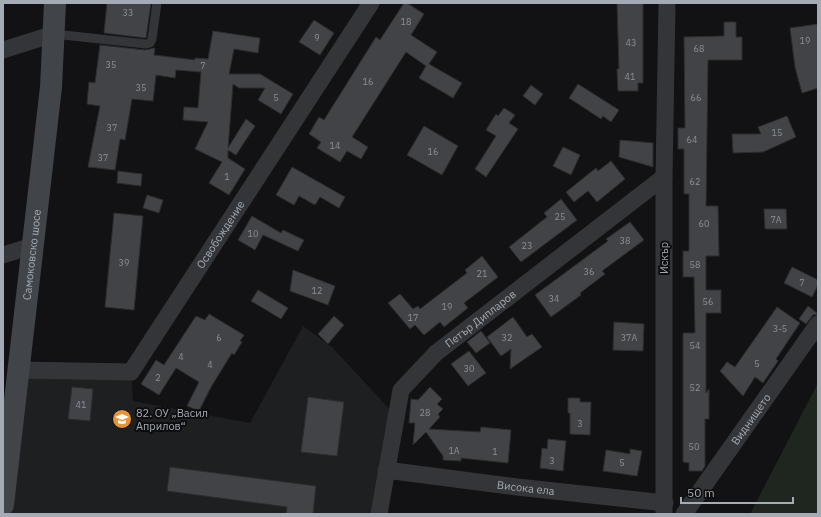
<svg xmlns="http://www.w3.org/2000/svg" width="821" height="517" font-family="'IBM Plex Sans',sans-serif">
	<rect width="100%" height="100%" fill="#121214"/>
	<polygon fill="#1e1f21" points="303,326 332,347 396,416 379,514 3,514 18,370 131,372 133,401 250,423"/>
	<polygon fill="#1f261f" points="818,383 818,514 750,514"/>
	<g fill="#414347" stroke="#2c2d30">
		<polygon points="107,3 151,3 146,38 104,33"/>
		<polygon points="404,3 407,3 424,14 411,35 437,52 429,64 462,83 453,98 419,78 426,66 406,52 352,137 368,147 361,159 347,151 340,162 317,148 321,142 309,134 319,117 324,120 376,37 380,40"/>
		<polygon points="617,3 643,3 643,83 638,83 638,91 618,91 617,69 619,69"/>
		<polygon points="314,20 334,33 320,55 299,42"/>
		<polygon points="724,22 736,22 736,37 742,37 742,60 708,60 706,206 718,206 719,256 706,256 706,290 721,290 721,313 706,313 706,393 709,389 709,419 705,419 705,466 702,471 689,471 689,463 683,462 683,333 695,333 694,277 683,277 683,251 689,251 689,194 684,194 684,149 678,149 678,128 685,128 684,37 724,36"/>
		<polygon points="818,24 818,88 802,93 795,67 790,28"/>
		<polygon points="213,31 260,38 258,53 234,49 229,74 260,74 293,94 281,114 258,100 265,88 239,88 233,84 228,148 246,119 255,126 236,155 228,150 228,158 245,169 229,195 209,183 222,162 195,149 208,122 183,120 184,107 198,108 201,72 176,70 175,78 156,75 153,101 132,99 125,140 120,139 115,170 88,167 100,106 87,104 89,82 95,83 100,45 145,50 155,48 154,55 195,60 195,58 208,59"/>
		<polygon points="578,84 619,110 611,122 603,116 601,119 569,98"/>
		<polygon points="531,85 543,94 535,105 523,96"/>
		<polygon points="504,108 515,115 509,123 518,129 486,177 475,169 496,136 486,130 496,114 498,116"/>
		<polygon points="787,116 796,137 763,152 733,153 732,134 761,134 758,127"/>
		<polygon points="424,126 458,146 442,175 407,155"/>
		<polygon points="620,140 653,143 653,167 619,157"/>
		<polygon points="563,147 580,155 571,175 553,166"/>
		<polygon points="611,161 625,179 597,202 588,191 574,202 566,192 596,168 598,171"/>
		<polygon points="292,167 345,197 339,208 320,197 315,205 299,196 294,205 276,195"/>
		<polygon points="118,171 142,174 141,186 117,183"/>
		<polygon points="147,195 163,200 159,213 143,208"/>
		<polygon points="561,199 577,220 521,262 509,247 547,217 544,213"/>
		<polygon points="764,209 786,209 787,229 765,229"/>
		<polygon points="114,213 143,216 134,310 105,307"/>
		<polygon points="252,216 281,233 283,230 304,240 298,251 263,235 255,250 238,240"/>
		<polygon points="630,222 644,240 602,271 605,274 580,293 581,295 551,317 535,295 608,241 606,239"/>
		<polygon points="482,256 498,277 464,303 468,308 444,327 440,322 424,335 415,325 410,329 388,303 400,294 413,309 418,306 420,309 467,273 465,270"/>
		<polygon points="792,267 818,280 818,285 812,297 784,283"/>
		<polygon points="293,270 335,286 328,305 290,291"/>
		<polygon points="258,290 288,308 281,319 251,301"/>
		<polygon points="808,306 818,314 813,315 806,324 799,319"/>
		<polygon points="777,307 800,323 776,359 778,361 763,383 755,377 743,396 720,371 727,362 735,367"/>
		<polygon points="209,314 244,335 240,341 242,342 234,355 232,353 211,387 199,411 187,406 199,382 176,368 159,395 141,384 156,360 164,365 196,316 205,320"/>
		<polygon points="334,316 344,325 328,344 318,334"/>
		<polygon points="513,317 527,337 532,334 542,347 510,369 511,349 501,356 487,337"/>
		<polygon points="614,322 644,324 643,351 613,350"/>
		<polygon points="481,331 490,343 476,353 467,342"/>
		<polygon points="469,351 486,373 468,386 451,364"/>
		<polygon points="72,387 93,389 90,421 68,419"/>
		<polygon points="430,387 442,399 437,404 443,409 438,414 440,417 429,429 480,432 481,427 511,430 508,463 461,458 461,461 443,460 443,456 426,432 413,445 415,423 409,423 411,399 418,400"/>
		<polygon points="308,397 344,402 337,456 301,452"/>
		<polygon points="568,398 580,398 580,402 591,402 590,435 570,434 570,413 568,413"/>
		<polygon points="548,439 566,441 563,471 540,468 542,448 547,449"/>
		<polygon points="630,449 642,451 637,476 603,471 606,450 630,454"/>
		<polygon points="170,467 316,486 313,514 286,514 287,507 167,491"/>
	</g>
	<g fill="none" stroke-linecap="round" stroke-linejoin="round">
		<polyline stroke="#333538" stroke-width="9" points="54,34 146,44 150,43 152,39 157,3"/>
		<g stroke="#333538" stroke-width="17">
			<polyline points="3,50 54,34"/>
			<polyline points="3,255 32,246"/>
			<path id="s1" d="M18,370L131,372L371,3"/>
			<path id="s2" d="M386,470L517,487L665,503"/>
			<path id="s3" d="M379,514L401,390L436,353L664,177"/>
			<polyline points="664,514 664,177 667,3"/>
			<path id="s4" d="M684,514L818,324"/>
		</g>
		<path stroke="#414448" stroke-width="22" id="s5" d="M3,505L51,87L55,3"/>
	</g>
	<defs>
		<symbol id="school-disc" viewBox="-11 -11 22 22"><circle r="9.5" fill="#ea9334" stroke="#0d0d0f"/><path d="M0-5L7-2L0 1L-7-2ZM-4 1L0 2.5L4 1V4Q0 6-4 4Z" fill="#fff"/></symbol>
	</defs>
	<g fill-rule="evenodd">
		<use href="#school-disc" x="111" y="408" width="22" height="22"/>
	</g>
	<g text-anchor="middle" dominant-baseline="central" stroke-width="4" stroke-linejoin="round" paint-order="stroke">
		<g font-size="9" fill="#8b9199">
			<text x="128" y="12">33</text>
			<text x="406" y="21">18</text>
			<text x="317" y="37">9</text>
			<text x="805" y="40">19</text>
			<text x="631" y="42">43</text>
			<text x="699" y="48">68</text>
			<text x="111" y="64">35</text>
			<text x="203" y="65">7</text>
			<text x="630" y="76">41</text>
			<text x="368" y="81">16</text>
			<text x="141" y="87">35</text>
			<text x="276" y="97">5</text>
			<text x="696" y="97">66</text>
			<text x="112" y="127">37</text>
			<text x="777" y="132">15</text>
			<text x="692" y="139">64</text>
			<text x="335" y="145">14</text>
			<text x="433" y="151">16</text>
			<text x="103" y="157">37</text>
			<text x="227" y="176">1</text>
			<text x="695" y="181">62</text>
			<text x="560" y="216">25</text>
			<text x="776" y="219">7А</text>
			<text x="704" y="223">60</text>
			<text x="253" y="233">10</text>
			<text x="625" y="240">38</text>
			<text x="527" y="245">23</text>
			<text x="124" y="262">39</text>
			<text x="695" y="264">58</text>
			<text x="589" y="271">36</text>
			<text x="482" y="273">21</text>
			<text x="802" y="282">7</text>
			<text x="317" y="290">12</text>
			<text x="554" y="298">34</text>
			<text x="708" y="301">56</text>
			<text x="447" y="306">19</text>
			<text x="413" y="317">17</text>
			<text x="780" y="328">3-5</text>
			<text x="219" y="337">6</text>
			<text x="507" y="337">32</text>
			<text x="629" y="337">37А</text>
			<text x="695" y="345">54</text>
			<text x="181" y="356">4</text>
			<text x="757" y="363">5</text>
			<text x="210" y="364">4</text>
			<text x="469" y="368">30</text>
			<text x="158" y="377">2</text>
			<text x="695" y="387">52</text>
			<text x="81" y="404">41</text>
			<text x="425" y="412">28</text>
			<text x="580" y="423">3</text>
			<text x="694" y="446">50</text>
			<text x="454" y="450">1А</text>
			<text x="495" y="451">1</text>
			<text x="552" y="460">3</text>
			<text x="622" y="462">5</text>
		</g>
		<g font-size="11" fill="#a4abb4" stroke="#0d0d0f">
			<text stroke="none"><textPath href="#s1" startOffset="277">Освобождение</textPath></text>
			<text stroke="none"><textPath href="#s5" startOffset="252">Самоковско шосе</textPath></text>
			<text transform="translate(664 258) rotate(-90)">Искър</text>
			<text stroke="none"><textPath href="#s3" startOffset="233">Петър Дипларов</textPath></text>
			<text stroke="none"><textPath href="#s4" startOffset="116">Виднището</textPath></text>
			<text stroke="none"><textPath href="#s2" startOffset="141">Висока ела</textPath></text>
		</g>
		<g font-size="11" fill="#a4abb4" stroke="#0d0d0f" text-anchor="start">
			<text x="136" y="413">82. ОУ „Васил<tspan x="136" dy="13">Априлов“</tspan></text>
		</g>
	</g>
	<rect width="821" height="517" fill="none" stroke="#a4abb4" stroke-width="8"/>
	<path d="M681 497v6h112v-6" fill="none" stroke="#a4abb4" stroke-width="2"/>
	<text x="687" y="497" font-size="12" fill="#a4abb4" stroke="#0d0d0f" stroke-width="3" paint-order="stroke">50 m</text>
</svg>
